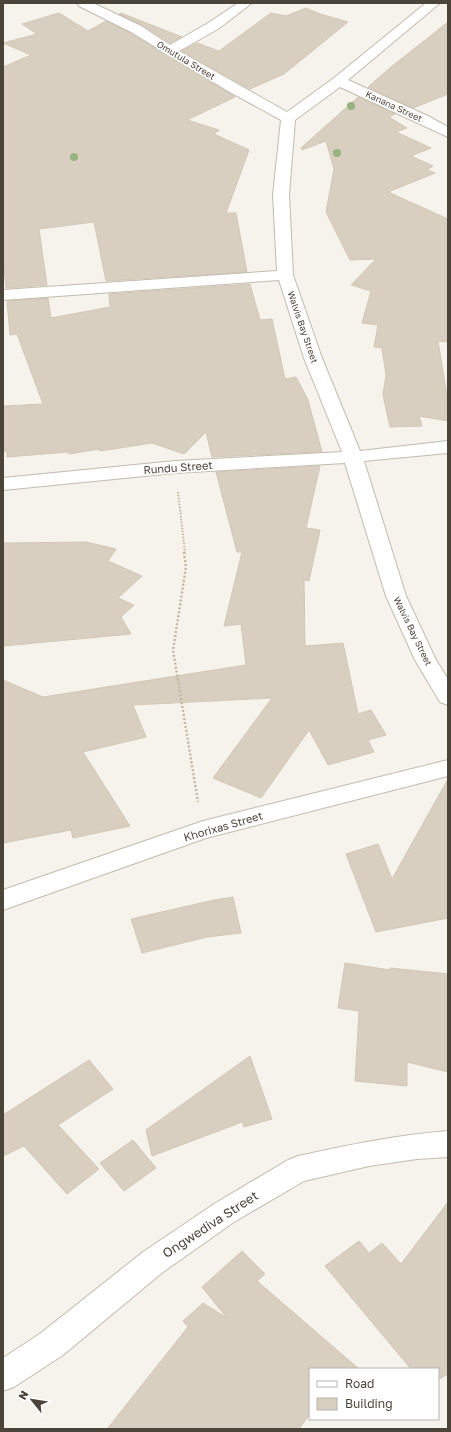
<svg xmlns="http://www.w3.org/2000/svg" width="451" height="1432" font-family="'Golos Text',sans-serif">
	<rect width="100%" height="100%" fill="#f6f3ec"/>
	<g fill="#d8cfc1" stroke="#d3c7b4">
		<polygon points="306,8 320,14 348,22 284,74 250,89 182,51 197,43 219,51 271,13 286,16"/>
		<polygon points="59,13 88,31 106,21 130,33 235,97 187,120 219,130 214,134 249,150 226,213 236,213 247,272 106,281 94,222 39,229 47,285 6,288 3,256 3,67 31,55 3,43 37,34 22,24"/>
		<polygon points="121,13 182,37 170,43 142,25 119,14"/>
		<polygon points="448,22 448,94 413,108 368,87 391,67"/>
		<polygon points="358,97 395,114 389,117 407,128 396,132 431,148 411,156 433,166 427,170 435,173 388,192 448,219 448,342 438,341 448,402 448,421 419,416 422,426 390,427 383,395 386,375 382,348 374,347 378,325 362,323 371,291 351,285 376,259 350,260 326,212 334,169 326,141 302,150 301,148"/>
		<polygon points="250,284 260,320 272,319 285,379 296,377 308,400 322,452 212,457 206,432 184,454 152,443 100,451 99,449 69,454 68,452 7,457 7,451 3,452 3,406 43,404 17,334 10,335 7,301 48,298 51,318 110,307 109,294"/>
		<polygon points="320,466 306,528 320,530 309,581 304,580 305,646 343,643 358,714 371,710 386,735 368,740 374,752 328,765 309,730 261,798 213,778 272,698 133,705 146,737 83,752 130,826 73,838 71,830 3,843 3,680 43,697 246,665 241,624 224,626 242,552 237,552 216,472"/>
		<polygon points="86,542 116,549 108,561 142,576 118,598 134,605 121,617 131,634 3,646 3,543"/>
		<polygon points="448,779 448,918 376,932 346,854 378,844 392,879"/>
		<polygon points="233,897 241,933 207,937 142,953 131,919 214,900"/>
		<polygon points="345,963 390,970 390,968 448,974 448,1072 407,1062 407,1086 355,1081 359,1011 338,1008"/>
		<polygon points="250,1056 272,1119 244,1127 242,1122 152,1156 146,1130"/>
		<polygon points="89,1060 113,1089 58,1125 99,1169 67,1194 24,1146 3,1156 3,1115"/>
		<polygon points="133,1140 156,1168 124,1191 100,1163"/>
		<polygon points="448,1202 448,1374 438,1380 438,1369 411,1369 325,1266 359,1241 369,1253 382,1243 401,1264"/>
		<polygon points="242,1251 265,1274 257,1281 359,1369 310,1369 310,1414 299,1429 107,1429 188,1327 183,1321 203,1303 227,1318 202,1287"/>
	</g>
	<g fill="none" stroke-linecap="round" stroke-linejoin="round">
		<defs>
			<g id="minor">
				<polygon points="77,3 93,3 141,26 170,45 208,23 238,3 252,3 218,29 179,51 287,112 334,78 426,3 440,3 348,80 428,116 448,127 448,137 340,87 295,120 289,195 293,275 322,358 360,451 448,441 448,453 364,461 406,596 436,660 448,679 448,705 440,702 415,660 386,596 345,463 175,473 3,490 3,478 175,461 342,452 304,358 279,280 3,300 3,290 277,271 273,195 281,120 228,91 131,32 79,6"/>
				<polygon points="448,760 448,776 206,838 3,910 3,890 203,821"/>
				<path d="M448,1131V1157L417,1159L369,1166L304,1181L234,1222L163,1272L63,1355L14,1387L3,1391V1358L41,1333L143,1252L214,1204L288,1160L298,1156C348,1145 397,1135 448,1131Z"/>
			</g>
		</defs>
		<use href="#minor" stroke="#c2bbae" stroke-width="2"/>
		<polyline stroke="#c4b79f" stroke-width="2" stroke-dasharray="1.5 1.5" stroke-linecap="butt" points="178,492 185,553"/>
		<polyline stroke="#c4b79f" stroke-width="2.5" stroke-dasharray="2 2" stroke-linecap="butt" points="184,552 186,567 173,650 198,802"/>
		<use href="#minor" fill="#fff" fill-rule="evenodd"/>
	</g>
	<g fill="#97b381">
		<circle cx="351" cy="106" r="4"/>
		<circle cx="337" cy="153" r="4"/>
		<circle cx="74" cy="157" r="4"/>
	</g>
	<g text-anchor="middle" dominant-baseline="central" stroke-width="3.5" stroke-linejoin="round" paint-order="stroke">
		<g font-size="9" fill="#4b4439" stroke="#fff">
			<text transform="translate(186 60) rotate(31)">Omutula Street</text>
			<text transform="translate(394 106) rotate(25)">Kanana Street</text>
			<text transform="translate(303 327) rotate(71)">Walvis Bay Street</text>
			<text transform="translate(413 631) rotate(64)">Walvis Bay Street</text>
		</g>
		<g font-size="11" fill="#4b4439" stroke="#fff">
			<text transform="translate(178 467) rotate(-4)">Rundu Street</text>
			<text transform="translate(223 826) rotate(-16)">Khorixas Street</text>
		</g>
		<g font-size="13" fill="#4b4439" stroke="#fff">
			<text transform="translate(210 1224) rotate(-33)">Ongwediva Street</text>
		</g>
	</g>
	<rect width="451" height="1432" fill="none" stroke="#4b4439" stroke-width="8"/>
	<rect x="309" y="1368" width="130" height="52" fill="#ffffff" stroke="#b7b4b0"/>
	<rect x="317" y="1381" width="20" height="6" fill="#ffffff" stroke="#b7b4b0"/>
	<text x="345" y="1388" font-size="12" fill="#4b4439">Road</text>
	<rect x="317" y="1398" width="20" height="12" fill="#d8cfc1" stroke="#b7b4b0"/>
	<text x="345" y="1408" font-size="12" fill="#4b4439">Building</text>
	<g transform="translate(32 1400) rotate(300)" stroke="#ffffff" stroke-width="3" paint-order="stroke">
	<path d="M0-3L7 15L0 10L-7 15Z" fill="#4b4439"/>
	<text y="-6" font-size="11" font-weight="bold" text-anchor="middle" fill="#4b4439">N</text>
	</g>
</svg>
